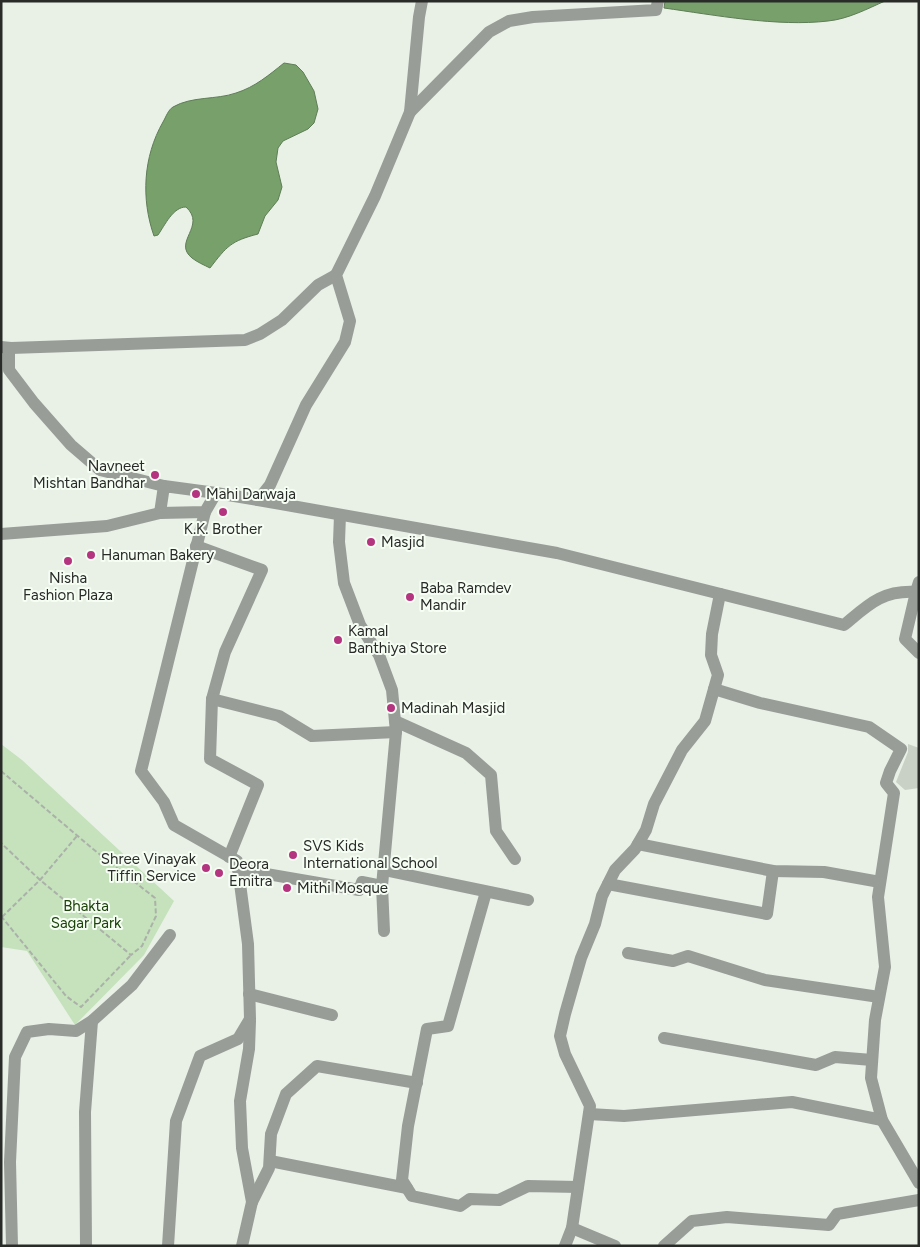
<svg xmlns="http://www.w3.org/2000/svg" width="920" height="1247" font-family="Figtree,sans-serif">
	<rect width="100%" height="100%" fill="#e9f1e6"/>
	<polygon fill="#c5e2bc" points="1,744 22,760 174,901 144,955 75,1025 27,951 1,947"/>
	<g fill="#77a06b" stroke="#5f7d57">
		<path d="M665,1H885C867,9 848,19 828,21C778,27 714,15 664,8Z"/>
		<path d="M284,63L296,65L303,72L314,91L318,109L314,123L308,129L283,141L278,148L276,162L282,187L278,200L265,216L258,234C231,241 227,246 210,268C204,265 197,262 192,258C172,242 207,226 186,207C173,207 165,225 158,235L154,236C141,199 143,157 163,122C166,117 168,110 173,107C192,96 216,100 236,93C255,87 269,75 284,63Z"/>
	</g>
	<polygon fill="#c9d1c7" points="908,744 919,748 919,788 905,790 896,782 908,752"/>
	<g fill="none" stroke-linecap="round" stroke-linejoin="round">
		<g stroke="#abb1a9" stroke-width="2" stroke-dasharray="5 2.5" stroke-linecap="butt">
			<polyline points="1,771 93,849 155,898 156,916 142,946 131,955 40,880 1,843"/>
			<polyline points="1,916 66,996 81,1007 131,955"/>
			<polyline points="2,917 40,880 77,836"/>
		</g>
		<g stroke="#999d98" stroke-width="12">
			<polyline points="410,112 489,32 509,21 533,17 656,10 658,1"/>
			<polyline points="1,347 11,348 245,340 260,334 282,320 318,285 336,275"/>
			<polyline points="9,348 9,370 34,403 71,445 100,470 164,486"/>
			<path d="M258,500L557,553L844,625C868,605 882,590 916,592L919,582"/>
			<polyline points="160,513 164,486 216,493"/>
			<polyline points="340,515 339,542 344,583 360,625 379,655 392,690 396,732 382,886 384,931"/>
			<polyline points="1,534 107,526 160,513 205,512 216,493 258,500 270,485 306,405 345,342 350,321 336,275 375,196 410,112 419,17 422,1"/>
			<polyline points="196,546 262,570 225,652 212,699 210,759 258,785 229,857"/>
			<polyline points="916,592 905,639 919,653"/>
			<polyline points="714,689 760,703 869,727 901,749 890,771 886,783 894,793 878,897 885,967 875,1020 871,1078 882,1120 919,1183"/>
			<polyline points="212,699 279,716 312,736 396,732"/>
			<polyline points="395,721 466,753 491,775 496,831 515,859"/>
			<polyline points="638,844 773,871 824,872 880,882"/>
			<polyline points="238,869 359,890 362,882 382,886"/>
			<polyline points="384,870 528,900"/>
			<polyline points="608,884 767,914 773,871"/>
			<polyline points="486,892 448,1026 427,1029 408,1126 402,1180 412,1196 460,1206 470,1199 499,1200 528,1186 578,1187"/>
			<polyline points="628,953 673,961 688,956 765,980 879,997"/>
			<polyline points="249,994 332,1015"/>
			<polyline points="664,1038 816,1065 835,1057 872,1060"/>
			<polyline points="589,1114 624,1116 792,1102 882,1120"/>
			<polyline points="270,1161 407,1188"/>
			<polyline points="252,1202 269,1168 271,1134 286,1094 317,1066 417,1083"/>
			<polyline points="572,1228 615,1246"/>
			<polyline points="12,1246 10,1162 15,1057 27,1032 49,1029 76,1031 92,1021 132,985 170,935"/>
			<polyline points="86,1246 85,1112 92,1021"/>
			<polyline points="168,1246 176,1121 200,1056 238,1039 250,1019 248,944 237,861 174,825 164,802 141,771 205,512"/>
			<polyline points="242,1246 252,1202 242,1148 240,1101 249,1049 250,1021"/>
			<polyline points="565,1246 572,1228 590,1106 565,1054 560,1036 565,1014 581,958 595,924 602,896 615,870 635,849 646,830 654,804 682,750 705,721 718,675 711,655 712,634 720,594"/>
			<polyline points="664,1246 692,1221 727,1217 829,1225 837,1214 919,1200"/>
		</g>
	</g>
	<g fill="#b43480" stroke="#f6fef4" stroke-width="2">
		<circle cx="155" cy="475" r="5"/>
		<circle cx="196" cy="494" r="5"/>
		<circle cx="223" cy="512" r="5"/>
		<circle cx="371" cy="542" r="5"/>
		<circle cx="91" cy="555" r="5"/>
		<circle cx="68" cy="561" r="5"/>
		<circle cx="410" cy="597" r="5"/>
		<circle cx="338" cy="640" r="5"/>
		<circle cx="391" cy="708" r="5"/>
		<circle cx="293" cy="855" r="5"/>
		<circle cx="206" cy="868" r="5"/>
		<circle cx="219" cy="873" r="5"/>
		<circle cx="287" cy="888" r="5"/>
	</g>
	<g text-anchor="middle" dominant-baseline="central" stroke-width="4" stroke-linejoin="round" paint-order="stroke">
		<g font-size="15" fill="#282b28" stroke="#f6fef4" text-anchor="start">
			<text x="145" y="466" text-anchor="end">Navneet<tspan x="145" dy="17">Mishtan Bandhar</tspan></text>
			<text x="206" y="494">Mahi Darwaja</text>
			<text x="223" y="529" text-anchor="middle">K.K. Brother</text>
			<text x="381" y="542">Masjid</text>
			<text x="101" y="555">Hanuman Bakery</text>
			<text x="68" y="578" text-anchor="middle">Nisha<tspan x="68" dy="17">Fashion Plaza</tspan></text>
			<text x="420" y="588">Baba Ramdev<tspan x="420" dy="17">Mandir</tspan></text>
			<text x="348" y="631">Kamal<tspan x="348" dy="17">Banthiya Store</tspan></text>
			<text x="401" y="708">Madinah Masjid</text>
			<text x="303" y="846">SVS Kids<tspan x="303" dy="17">International School</tspan></text>
			<text x="196" y="859" text-anchor="end">Shree Vinayak<tspan x="196" dy="17">Tiffin Service</tspan></text>
			<text x="229" y="864">Deora<tspan x="229" dy="17">Emitra</tspan></text>
			<text x="297" y="888">Mithi Mosque</text>
		</g>
		<g font-size="15" fill="#1b430a" stroke="#f6fef4">
			<text x="86" y="906">Bhakta<tspan x="86" dy="17">Sagar Park</tspan></text>
		</g>
	</g>
	<rect width="920" height="1247" fill="none" stroke="#282b28" stroke-width="5"/>
</svg>
